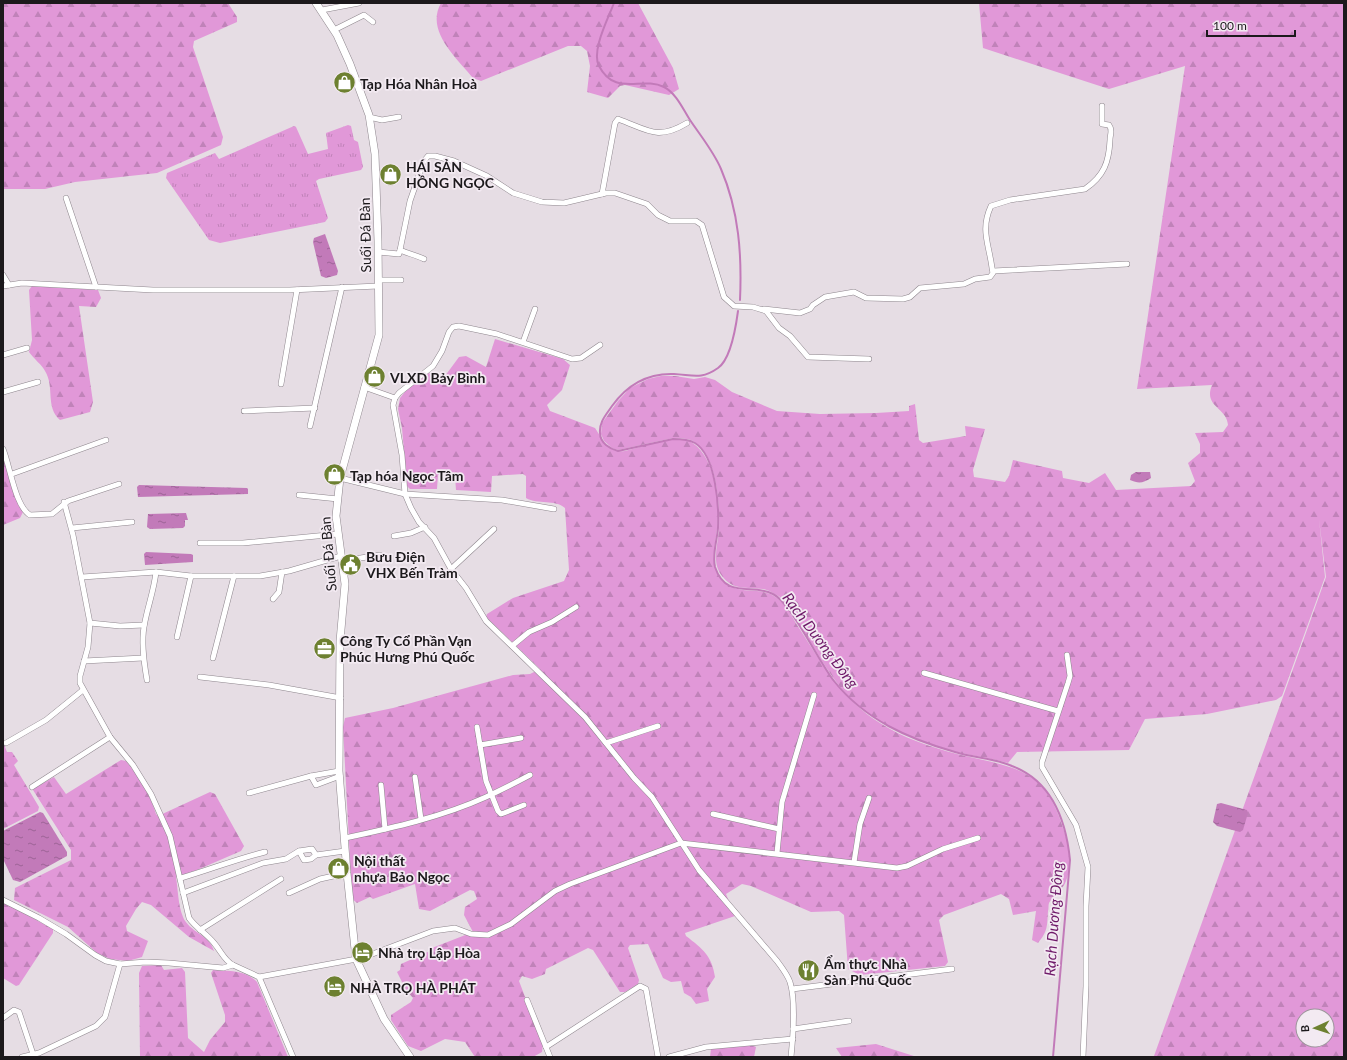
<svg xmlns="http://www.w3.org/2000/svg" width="1347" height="1060" font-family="Lato,sans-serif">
	<defs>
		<pattern id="grass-tufts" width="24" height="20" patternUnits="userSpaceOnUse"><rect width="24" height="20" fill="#e198d8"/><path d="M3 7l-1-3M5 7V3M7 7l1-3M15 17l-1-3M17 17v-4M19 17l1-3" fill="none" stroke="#c082b9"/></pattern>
		<pattern id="forest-firs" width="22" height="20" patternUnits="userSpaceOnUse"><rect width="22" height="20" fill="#e198d8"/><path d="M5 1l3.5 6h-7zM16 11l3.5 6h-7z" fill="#c082b9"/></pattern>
		<pattern id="water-ripples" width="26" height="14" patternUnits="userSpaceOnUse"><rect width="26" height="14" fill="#c27ab9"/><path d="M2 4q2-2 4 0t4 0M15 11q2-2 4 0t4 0" fill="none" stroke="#9d6396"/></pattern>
	</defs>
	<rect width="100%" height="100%" fill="#e6dde4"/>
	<polygon fill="url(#grass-tufts)" points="348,125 351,126 354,140 358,142 363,167 361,170 319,179 316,181 328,218 325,222 220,243 209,240 166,178 167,173 215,153 219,159 294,126 296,127 308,154 328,149 326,133"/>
	<g fill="url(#forest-firs)" fill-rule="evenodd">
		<polygon points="3,3 228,3 237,17 237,22 194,41 193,47 223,137 221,145 157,173 75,182 45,189 3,189"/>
		<path d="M441,3H638L673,68L679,89L669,95L625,85L620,86L608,98L587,92L590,66L587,51L581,46H568L481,81L473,78C457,58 425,31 441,3Z"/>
		<path d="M979,3H1344V1057L1154,1056L1326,577L1319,519L1325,577L1282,696L1276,700L1207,714L1145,719L1129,750L1017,752L1008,763C991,758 974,756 957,752C919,741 875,725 847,695C821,666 805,627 780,597C775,594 769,590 763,589C747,587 733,591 722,576C711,562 718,545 719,529C720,506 717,457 696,443C690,438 680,438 673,438L618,450L612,448L604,441L601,434L602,423L618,401L630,388L648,379L661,376H675L694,379L705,377L715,380L732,392L777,411L820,414L876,413L909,411V406L915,404L919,440L923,443L966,436L965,426L985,429L973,470L974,477L1005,482L1009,476L1013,460L1062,471L1063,478L1089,483L1105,473L1116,490L1191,486L1195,481L1188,463L1200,453V444L1195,433L1223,432L1228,425C1227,407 1203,407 1212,385L1137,389L1185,66L1109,89L983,48ZM1303,1016H1327V1040H1303Z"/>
		<path d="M32,286L98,290L101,298L96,307L79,306L93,402L90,412L60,420C45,407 55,387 45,371C43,366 33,358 29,352L32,340L29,290Z"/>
		<path d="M495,339L563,359L570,365L562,390L547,405L550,411L595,428C604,441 607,453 625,451C642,447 662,439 679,439C715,441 720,502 717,529C716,539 713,550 714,560C715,569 719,578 727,584C742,596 763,585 778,599C788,607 794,621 801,631C823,666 844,701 880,723C901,737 933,748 957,754C1014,768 1045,766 1064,831C1069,845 1072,867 1066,881C1063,890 1053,895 1049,903C1048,906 1049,908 1048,911C1047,926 1048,931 1038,943L1032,940L1036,911L1013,915L1009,899L1001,894L944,915L939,920L948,962L945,966L860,975L848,969L844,915L839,911L811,912L751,886L742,884L726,894L735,916L685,933L686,936C703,949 712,956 715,977L707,989L709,1001L696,1004L691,997L684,993L681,981L671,982L663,978L648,944L630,945L628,948L639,980L638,984L625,992H620L593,950L588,948L546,969L545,974L532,979L522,976L519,981L543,1044L542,1052L533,1057H475L465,1042L445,1039L421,1051L408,1046L391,1020V1015L411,1002L413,998L406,990L397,972L400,970L401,964L430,951L432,948L473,932L464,915L465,907L477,899L474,891L470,890L430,911L419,909L415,884L373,899L370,897L357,903L352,899L343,727L345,718L393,708L513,675L530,674L540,669L486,617L487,614L513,598L564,581L569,570L565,508C555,499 538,505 526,498V476L523,474L492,476L491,492L456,490L455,476L438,475L437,489H410L407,486L402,428L398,409L400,398L408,388L429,373L442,380L459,357L466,356L486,367Z"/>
		<polygon points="3,452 17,501 23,512 20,518 3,525"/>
		<polygon points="3,742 7,752 12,752 18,761 14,765 39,807 38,811 3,829"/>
		<path d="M121,760L126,761C139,777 150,794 156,814L158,816L210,792L215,794L244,846L241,851L197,870L176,877C178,889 178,905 183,917C189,932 210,935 214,951L189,937L151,905L142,902L136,909L126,926L127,931L148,941L142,957L128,961L110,959L97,953L68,927L14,900L15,888L71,860V850L33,790L36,787L54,777L66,794Z"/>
		<polygon points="3,902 53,929 53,933 19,985 16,986 3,978"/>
		<path d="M161,965L164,970L182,968L185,972L188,1038L204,1052L210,1040L225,1022V1015L211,973L213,970C228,971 246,970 257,982L288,1057H140L139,973L142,966Z"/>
		<polygon points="876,1044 917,1057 842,1057 836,1048"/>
		<polygon points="750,1045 756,1047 754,1057 710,1057 711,1049"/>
	</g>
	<g fill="url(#water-ripples)">
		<polygon points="325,234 338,271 337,275 326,278 321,276 313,242 314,238"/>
		<path d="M1136,472H1150L1151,478C1143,483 1139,484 1130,480L1131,475Z"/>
		<polygon points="139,485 247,488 248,489 248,494 138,497 137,487"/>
		<polygon points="186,513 188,520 185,520 185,526 183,528 150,529 147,527 148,514"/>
		<polygon points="146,552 191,554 193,555 193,562 145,565 144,554"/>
		<polygon points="1221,803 1247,810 1248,813 1243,830 1240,832 1217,826 1213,822 1217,804"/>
		<polygon points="40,812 43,813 67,852 67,856 20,882 13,880 3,859 3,831"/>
	</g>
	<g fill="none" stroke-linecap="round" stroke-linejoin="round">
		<g stroke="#c27ab9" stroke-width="2">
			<path d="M614,3C608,19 591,51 599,66C615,97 641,76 664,87C676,93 683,109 690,120C700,135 714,152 721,169C739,211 742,255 740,300"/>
			<path d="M738,311C736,326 731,359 718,368C701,380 693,375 674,374C648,373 627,385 612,406C606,415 599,422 600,433C600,443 610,449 618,451L673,439C680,439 688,439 695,443C716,456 719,506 718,528C717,541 712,554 715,567C726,600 753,583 773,594C791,603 819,662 834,681C865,720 909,739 955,752C974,758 994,758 1012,766C1052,781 1066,820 1070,860L1053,1057"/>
		</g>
		<defs>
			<g id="street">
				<polyline points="322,10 359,3"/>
				<polyline points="334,30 364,15 373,22"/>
				<polyline points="369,117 382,120 399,117"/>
				<path d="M602,194L615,123L618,119C648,130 657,141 687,123"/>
				<polyline points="66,198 96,287"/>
				<path d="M400,250C409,254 416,255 424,259"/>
				<polyline points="378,252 399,254 400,250 410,201 424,161 428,156 435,156 454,161 487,176 513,193 542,202 564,203 606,193 615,193 647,204 658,215 670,221 696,221 702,225 724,297 734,306 753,307 766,311 779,328 790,336 808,357 869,359"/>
				<polyline points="993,271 1127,264"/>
				<polyline points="3,275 9,285"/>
				<polyline points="379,280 401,280"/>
				<polyline points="3,286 22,283 153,290 290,290 378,286"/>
				<path d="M764,309L800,313L810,309L813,305L825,297L854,292L866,298L903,299L910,297L920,288L964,284L975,279L990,277L993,273L992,268C989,244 980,230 991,206L1010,200L1085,189C1104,176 1109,162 1110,140C1110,134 1113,130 1109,125L1102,124V106"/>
				<polyline points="523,342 535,309"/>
				<path d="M600,345L581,358L572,359L497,334L459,326L453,327L449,332L442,351L433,366L399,393L395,398L393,405L402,455L405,494L411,508L419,522L434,538L451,569L466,588L486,621L585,717L634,778L652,797L699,870L777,961C782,968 787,974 790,982C796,1001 793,1037 791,1057"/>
				<polyline points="3,355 27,348"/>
				<polyline points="281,384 297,290"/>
				<polyline points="364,387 395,398"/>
				<polyline points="3,392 38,382"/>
				<polyline points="244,411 315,408"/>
				<polyline points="310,426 342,287"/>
				<path d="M3,449C10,466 15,506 30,515L52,514L68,501L119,484"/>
				<polyline points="12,474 106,440"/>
				<polyline points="340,478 405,494 502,500 554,509"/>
				<polyline points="299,495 338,499"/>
				<path d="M64,502L73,535L90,623L88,647L80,676V683L110,737L133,765L151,794L170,836L189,918C196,928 207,934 214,943C221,951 224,960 233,965"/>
				<polyline points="72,528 132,522"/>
				<polyline points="394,536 411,533 425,527"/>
				<polyline points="200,543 243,543 338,534"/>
				<polyline points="341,561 380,555"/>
				<polyline points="451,569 494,529"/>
				<polyline points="82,577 156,572 191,576 260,576 289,571 341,556"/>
				<polyline points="273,599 279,592 282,572"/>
				<polyline points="90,623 120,626 144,625"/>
				<polyline points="177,637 191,576"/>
				<polyline points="512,646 529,632 552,622 576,607"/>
				<polyline points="1067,655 1070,676 1068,683 1042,762 1042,767 1076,825 1088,867 1086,906 1086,986 1083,1057"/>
				<polyline points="213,658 234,576"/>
				<polyline points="84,661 143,658"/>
				<polyline points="924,673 1058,711"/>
				<polyline points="200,677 269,685 341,698"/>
				<path d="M147,680C144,663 141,644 144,627C147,608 154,591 156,572"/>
				<polyline points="477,727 486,781 498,811 501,814 504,813 524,805"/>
				<polyline points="6,743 46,720 83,690"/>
				<polyline points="606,743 658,726"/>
				<polyline points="480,745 521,738"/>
				<polyline points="311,776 316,785 340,776"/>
				<polyline points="415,777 421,819"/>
				<polyline points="381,785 385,829"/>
				<polyline points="32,787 110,737"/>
				<polyline points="249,793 311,776 339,771"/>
				<polyline points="713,814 779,829"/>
				<path d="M345,838C392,828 442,817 486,797C501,790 515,783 530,775"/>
				<polyline points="299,851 304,860 311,859 316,855 345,851"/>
				<polyline points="777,853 782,802 814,695"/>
				<polyline points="854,862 860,824 869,798"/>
				<path d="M181,878C209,870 236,859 265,852"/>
				<polyline points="183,893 263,863 286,859 299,851 312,849 316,855"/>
				<polyline points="289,893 320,879 347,873"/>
				<polyline points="3,900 39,918 66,934 95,955 106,961 120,964 146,962 169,963 223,968 233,965 259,977 362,958 433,931 455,928 471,934 488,935 511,924 555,891 570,884 681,843 897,868 907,866 943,849 978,838"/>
				<polyline points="200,930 281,879"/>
				<polyline points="259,977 293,1057"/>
				<polyline points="792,989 952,969"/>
				<polyline points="527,1000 550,1057"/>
				<polyline points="3,1018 14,1010 19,1012 33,1054"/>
				<polyline points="793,1029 849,1021"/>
				<polyline points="546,1047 640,986 646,989 658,1057"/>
				<polyline points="22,1057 39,1053 96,1026 105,1017 120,964"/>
				<polyline points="669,1057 706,1047 793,1039"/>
			</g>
			<polyline id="secondary" points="316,3 337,35 350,64 369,115 375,154 378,241 379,335 340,478 336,516 345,584 340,641 339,771 347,873 356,959 384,1019 410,1057"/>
		</defs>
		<use href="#street" stroke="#8e868d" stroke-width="6"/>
		<use href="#secondary" stroke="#8e868d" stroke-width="8"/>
		<use href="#street" stroke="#fff" stroke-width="5"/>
		<use href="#secondary" stroke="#fff" stroke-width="7"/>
	</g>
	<defs>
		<symbol id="shop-disc" viewBox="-11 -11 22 22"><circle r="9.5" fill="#6d8030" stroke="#f3eaf2"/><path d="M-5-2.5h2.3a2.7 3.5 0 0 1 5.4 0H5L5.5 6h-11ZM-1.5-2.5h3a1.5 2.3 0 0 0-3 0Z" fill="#fff"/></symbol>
		<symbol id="civic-disc" viewBox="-11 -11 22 22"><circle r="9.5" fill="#6d8030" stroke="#f3eaf2"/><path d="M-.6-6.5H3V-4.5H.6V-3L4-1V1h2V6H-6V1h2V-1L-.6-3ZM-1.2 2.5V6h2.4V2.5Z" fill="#fff"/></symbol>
		<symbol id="office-disc" viewBox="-11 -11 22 22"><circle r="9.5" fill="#6d8030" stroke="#f3eaf2"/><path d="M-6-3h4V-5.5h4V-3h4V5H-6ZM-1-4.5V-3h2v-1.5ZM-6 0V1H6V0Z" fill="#fff"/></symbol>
		<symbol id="hotel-disc" viewBox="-11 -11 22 22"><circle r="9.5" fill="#6d8030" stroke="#f3eaf2"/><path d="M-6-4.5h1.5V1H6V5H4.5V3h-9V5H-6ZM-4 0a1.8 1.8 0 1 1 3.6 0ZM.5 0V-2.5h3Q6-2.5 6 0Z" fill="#fff"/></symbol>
		<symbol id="restaurant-disc" viewBox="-11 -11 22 22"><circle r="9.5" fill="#6d8030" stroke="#f3eaf2"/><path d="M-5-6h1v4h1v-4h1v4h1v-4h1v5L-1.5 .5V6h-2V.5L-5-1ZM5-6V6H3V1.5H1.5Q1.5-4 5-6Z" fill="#fff"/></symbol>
	</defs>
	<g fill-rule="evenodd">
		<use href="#shop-disc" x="332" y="70" width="25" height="25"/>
		<use href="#shop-disc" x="378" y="162" width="25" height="25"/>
		<use href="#shop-disc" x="362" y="364" width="25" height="25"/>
		<use href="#shop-disc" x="322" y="462" width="25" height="25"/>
		<use href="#civic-disc" x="338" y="552" width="25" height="25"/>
		<use href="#office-disc" x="312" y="636" width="25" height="25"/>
		<use href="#shop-disc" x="326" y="856" width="25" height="25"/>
		<use href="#hotel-disc" x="350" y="940" width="25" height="25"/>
		<use href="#restaurant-disc" x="796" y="958" width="25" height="25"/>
		<use href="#hotel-disc" x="322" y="974" width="25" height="25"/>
	</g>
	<g text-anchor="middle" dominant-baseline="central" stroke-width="3.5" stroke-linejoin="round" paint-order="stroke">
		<g font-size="14" font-weight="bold" fill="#1c191c" stroke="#f3eaf2" text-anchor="start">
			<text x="360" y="83">Tạp Hóa Nhân Hoà</text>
			<text x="406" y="166">HÁI SẢN<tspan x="406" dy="16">HỒNG NGỌC</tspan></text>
			<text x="390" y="377">VLXD Bảy Bình</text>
			<text x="350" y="475">Tạp hóa Ngọc Tâm</text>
			<text x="366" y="556">Bưu Điện<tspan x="366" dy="16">VHX Bến Tràm</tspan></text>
			<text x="340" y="640">Công Ty Cổ Phần Vạn<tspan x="340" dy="16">Phúc Hưng Phú Quốc</tspan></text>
			<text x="354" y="860">Nội thất<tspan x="354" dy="16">nhựa Bảo Ngọc</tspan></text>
			<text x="378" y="952">Nhà trọ Lập Hòa</text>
			<text x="824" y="963">Ẩm thực Nhà<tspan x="824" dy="16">Sàn Phú Quốc</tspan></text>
			<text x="350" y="987">NHÀ TRỌ HÀ PHÁT</text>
		</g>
		<g font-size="14" fill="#1c191c" stroke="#f3eaf2">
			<text transform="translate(365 235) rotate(-91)">Suối Đá Bàn</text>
			<text transform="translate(328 554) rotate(-95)">Suối Đá Bàn</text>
		</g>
		<g font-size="15" font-style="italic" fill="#6e1868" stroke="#f3eaf2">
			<text transform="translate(821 640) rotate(53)">Rạch Dương Đông</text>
			<text transform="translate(1053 919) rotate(-86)">Rạch Dương Đông</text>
		</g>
	</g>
	<rect width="1347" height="1060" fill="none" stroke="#1c191c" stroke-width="8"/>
	<g transform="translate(1315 1028) rotate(267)"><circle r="19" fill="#f3eaf2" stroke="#9d969c"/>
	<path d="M0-3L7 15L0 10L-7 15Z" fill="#6d8030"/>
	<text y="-6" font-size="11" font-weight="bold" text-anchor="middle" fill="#1c191c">B</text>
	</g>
	<path d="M1207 30v6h88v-6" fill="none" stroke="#1c191c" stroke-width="2"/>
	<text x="1213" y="30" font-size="12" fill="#1c191c" stroke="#f3eaf2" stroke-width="3" paint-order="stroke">100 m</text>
</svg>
